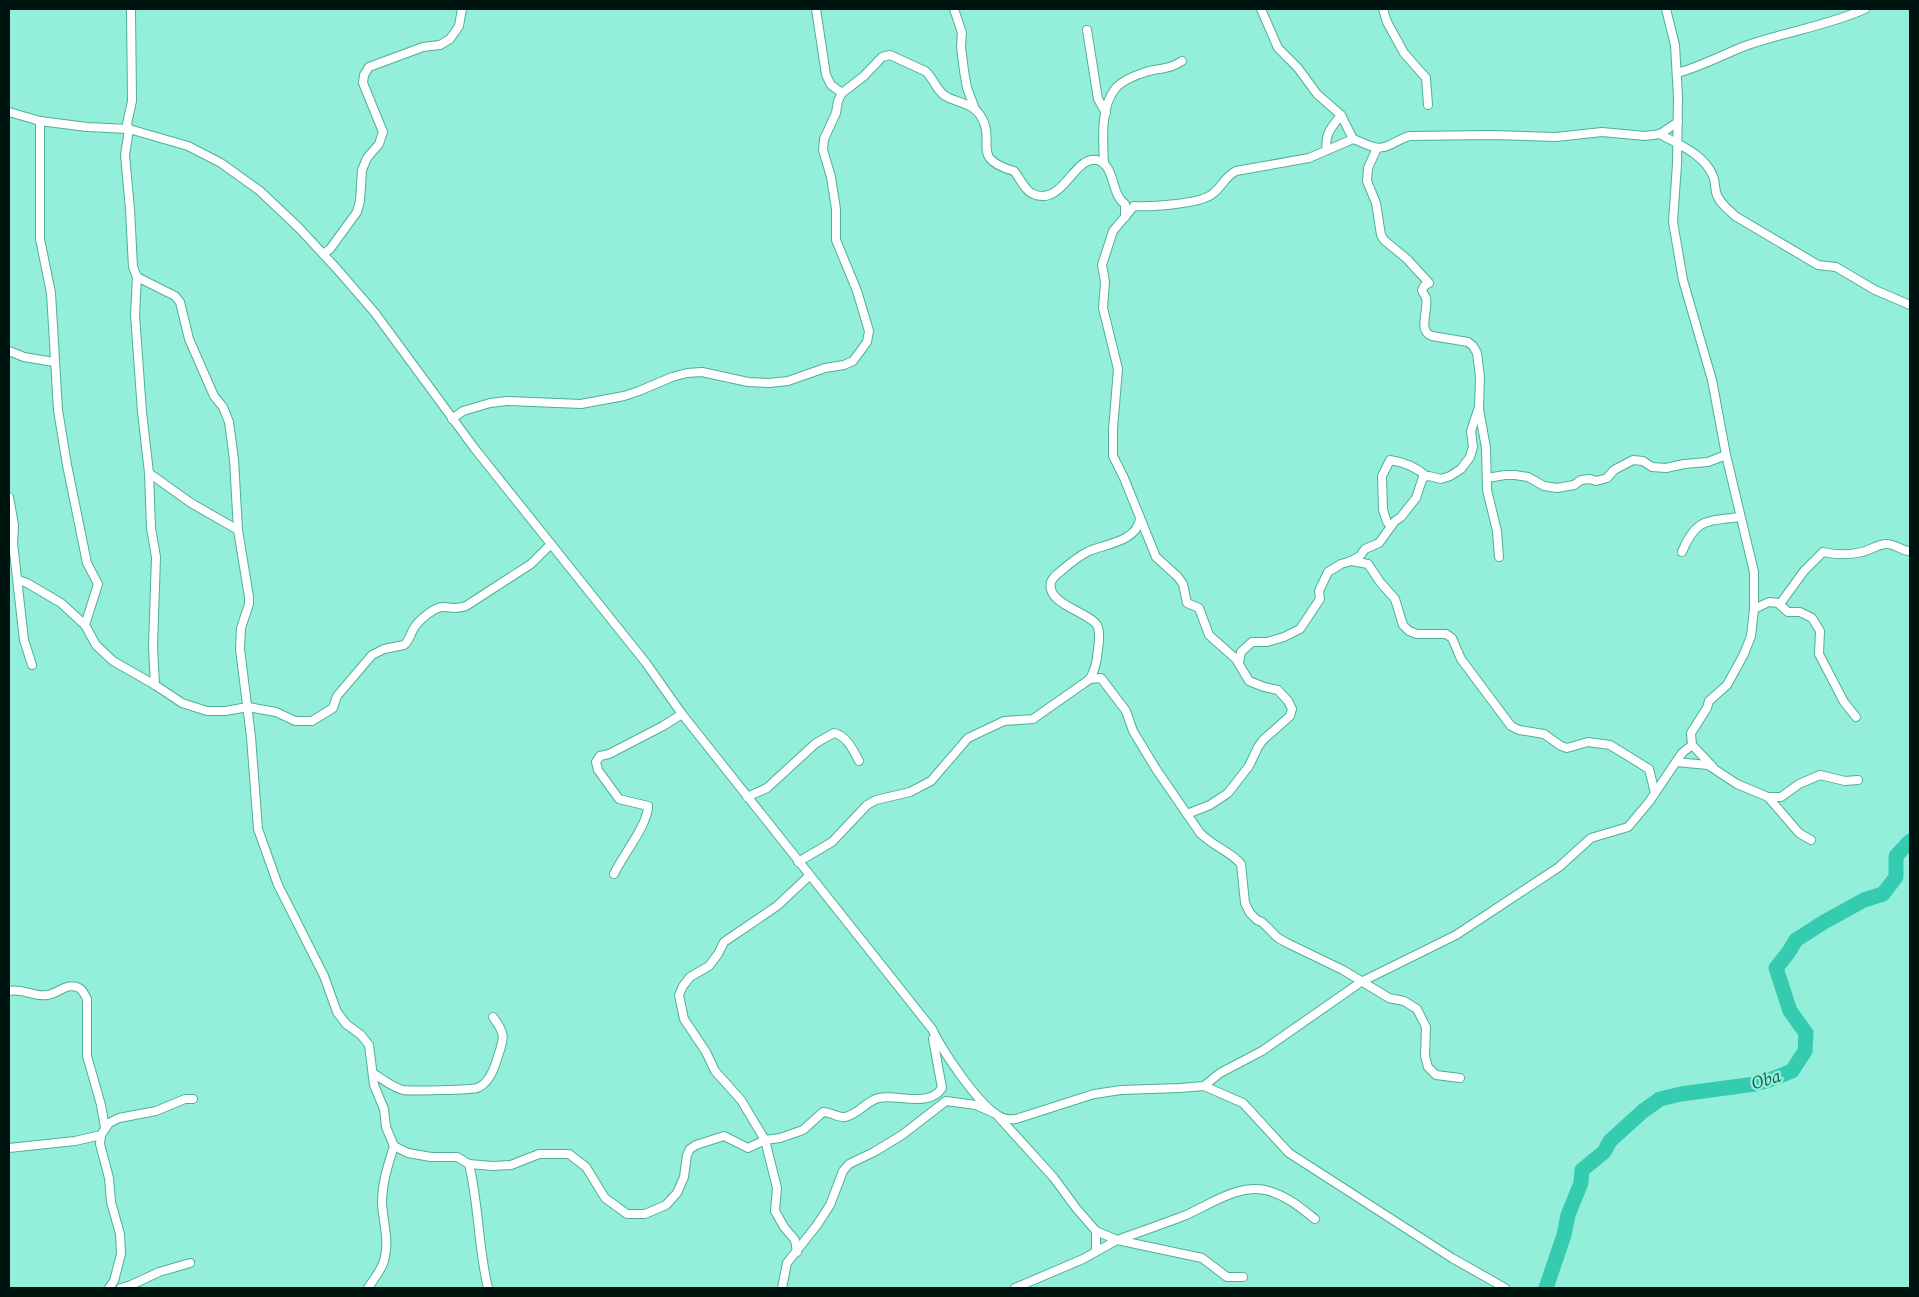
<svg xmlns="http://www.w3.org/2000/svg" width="1919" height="1297" font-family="'Source Serif 4',serif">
	<rect width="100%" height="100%" fill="#93efda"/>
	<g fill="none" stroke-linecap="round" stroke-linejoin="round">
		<polyline stroke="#35cbb0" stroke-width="15" points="1546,1288 1564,1235 1568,1215 1581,1183 1582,1170 1604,1152 1610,1141 1643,1111 1660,1099 1681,1094 1755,1084 1769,1080 1792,1071 1805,1051 1806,1033 1790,1011 1776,968 1788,953 1796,940 1824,922 1864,900 1883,894 1896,877 1896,856 1910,841"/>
		<defs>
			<g id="street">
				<path d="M131,9L132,101L127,124L129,129L125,155L130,209L133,267L137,277L175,296L180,302L189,339L214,396L223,407L229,422L234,460L238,530L249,597V604L241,628L240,649L251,737L258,829L278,885L324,976L337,1012L346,1024L361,1035L369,1045L374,1085L384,1109L386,1127L394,1146L408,1153L431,1157H457L469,1164L493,1166L511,1165L539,1154H569L586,1167L605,1198L627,1214H645L666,1205L677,1193L684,1177L687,1155L690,1149L696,1145L724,1136L748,1148L765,1140L780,1138L803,1130L823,1112C831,1112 838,1118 845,1117C858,1115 867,1100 879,1098C898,1094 929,1108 942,1088L933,1039"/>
				<polyline points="816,9 826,75 831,85 842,93"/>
				<polyline points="954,9 962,33 961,46 964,71 967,88 975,109"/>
				<polyline points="1261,9 1278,48 1298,68 1317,94 1341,115 1353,139"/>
				<polyline points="1383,9 1387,22 1404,53 1426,78 1428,105"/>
				<polyline points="1087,30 1098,99 1106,113"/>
				<path d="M1677,73C1700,67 1722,55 1745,46C1784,32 1827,26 1865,9"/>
				<path d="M9,112L40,121L87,127L129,129L188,146L221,163L260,191L299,228L337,269L375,313L475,449L646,663L682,714L932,1029C943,1052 976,1101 997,1115C1003,1119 1009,1120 1016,1119L1094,1094L1121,1090L1180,1088L1204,1086L1243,1103L1289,1153L1452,1258L1505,1288"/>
				<polyline points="40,121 40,239 51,293 58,410 67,465 87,563 98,584 85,625"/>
				<path d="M1660,134C1679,145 1704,154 1713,176C1715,181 1715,187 1716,192C1718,202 1728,209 1735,216L1818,265L1836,267L1875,290L1910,305"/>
				<path d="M1327,150C1324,134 1332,127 1341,115"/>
				<path d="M1104,164C1103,141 1100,108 1115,89C1122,80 1139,74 1149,71C1162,68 1170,69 1182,61"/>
				<polyline points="323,254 330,249 357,212 360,201 362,170 367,158 379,144 383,132 363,83 364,75 369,67 423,47 440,45 450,39 459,26 462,9"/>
				<polyline points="137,277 135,315 142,412 149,473 151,528 156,557 153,646 155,685"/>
				<polyline points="9,351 24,357 54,362"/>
				<polyline points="1479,409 1486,448 1487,490 1497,531 1499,557"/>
				<path d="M452,419L463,411L490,403L507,401L581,404L624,396L639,391L672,377L687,373L702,372L748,382L769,383L788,381L825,368L844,365L853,361L867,342L869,331L857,291L836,240V209L831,177L823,150L824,139L836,113L838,101L842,93L864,76L882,57L890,55L925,71C933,77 935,88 944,95C955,103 972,102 980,115C998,142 968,158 1014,171C1020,178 1025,191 1033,194C1063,207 1074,155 1097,160C1116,165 1110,194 1125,204V217"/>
				<polyline points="149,473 191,503 238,530"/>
				<polyline points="1487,478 1505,475 1515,475 1528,477 1544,486 1557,488 1574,485 1581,480 1590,479 1596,481 1607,478 1614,470 1633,460 1643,461 1652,467 1666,468 1684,464 1708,462 1726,455"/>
				<polyline points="9,497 14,525 13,543 24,640 32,665"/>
				<path d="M1391,526L1387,522L1383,510L1382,476L1390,460C1404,462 1416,467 1426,476"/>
				<path d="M1682,552C1696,518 1707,521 1740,517"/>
				<polyline points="1351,561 1368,564 1380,582 1395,599 1403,625 1409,631 1417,634 1446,634 1452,638 1461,659 1511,726 1519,730 1544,734 1561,746 1567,748 1588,742 1610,745 1649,769 1655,793"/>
				<path d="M18,580L27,583L61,603L85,625L96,645L113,661L155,685L182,703L207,711H225L248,707L276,712L295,721H312L333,708L337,696L372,655L384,649L404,645C410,640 410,634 414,628C418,621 434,607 443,607C453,607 454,610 466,606L531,564L551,544"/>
				<path d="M1780,604L1804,571L1823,552C1836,555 1850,555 1862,552C1870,550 1877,545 1885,544C1895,543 1901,551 1910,551"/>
				<polyline points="1754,609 1769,602 1778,603 1788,612 1800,612 1812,618 1820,631 1819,654 1844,702 1856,717"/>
				<path d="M1239,663L1241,652L1252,642H1267L1284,637L1300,629L1320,599L1319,591L1328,572L1341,564L1351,561L1360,556L1365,549L1379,543L1395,521L1401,517L1416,498L1423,477L1429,476L1441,479L1450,476L1461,469L1470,457L1473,447L1471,431L1479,407L1480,377L1477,353L1473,346L1468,342L1432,336C1417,331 1429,310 1426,298C1425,295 1423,293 1422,290L1424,286L1429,283L1407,259L1384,240L1381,235L1376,203L1367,181L1368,168L1377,148"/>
				<path d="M1090,679L1101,678L1126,711L1133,731L1156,769L1200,833C1214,847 1230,851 1241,864L1245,903L1250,913L1257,920L1262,922L1278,938L1287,943L1343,970L1389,998L1404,1001L1417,1009L1426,1027L1425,1056L1428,1067L1436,1075L1460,1078"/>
				<polyline points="1692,745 1713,767"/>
				<polyline points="1676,762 1708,765 1737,784 1768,797 1799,833 1811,840"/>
				<path d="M747,797L767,788L816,743L834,733C847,736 853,750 859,761"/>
				<polyline points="1768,797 1781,797 1799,784 1820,775 1845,781 1858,780"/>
				<path d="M1187,814L1210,805L1228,793L1249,766L1258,747L1263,740L1290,716L1292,709L1288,701L1278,690L1264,687L1249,681L1236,659L1209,635L1199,608L1187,603L1183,584L1178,577L1156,557L1124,478L1113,456V429L1118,369L1103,308L1105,282L1102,265L1113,231L1134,206C1151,207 1198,204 1211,195C1222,188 1224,177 1236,171L1309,158L1353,139C1363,142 1373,150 1384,147C1393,145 1400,138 1410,136L1490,135L1556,137L1602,132L1645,136L1660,134L1678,122"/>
				<path d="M798,862L832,842L867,805L876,800L910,792L931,781L968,738L1004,721L1033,719L1090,679C1095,670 1097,661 1098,650C1099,643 1100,634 1098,627C1092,612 1045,605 1051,582C1053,577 1057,574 1061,571C1069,564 1079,556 1089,551C1106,544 1138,541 1140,518"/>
				<path d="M614,874C622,856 648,825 648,806L619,799L598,770L596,762L600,756L609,754L663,726L682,714"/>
				<path d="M9,991C22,988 34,997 47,995C58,994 65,983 77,987C83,989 84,994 87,999V1056L101,1105L105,1128"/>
				<path d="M373,1073C382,1079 392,1087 403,1090C409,1091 472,1090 477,1088C489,1084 495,1067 498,1056C505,1037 505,1033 493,1017"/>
				<polyline points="1204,1086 1220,1073 1262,1051 1361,982 1456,935 1559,867 1591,838 1628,827 1649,802 1682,753 1692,745 1691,733 1707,708 1709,701 1727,685 1744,654 1751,636 1754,609 1754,572 1726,455 1712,380 1683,280 1673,222 1677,164 1678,97 1675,45 1666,9"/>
				<polyline points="9,1148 75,1141 101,1135"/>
				<path d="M469,1164C479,1205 478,1247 488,1288"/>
				<polyline points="1096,1231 1096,1251"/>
				<polyline points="797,1252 795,1240 784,1227 775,1211 777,1188 765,1140 741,1100 715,1071 706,1052 684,1019 679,995 683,986 690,977 709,966 718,954 724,942 777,906 809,876"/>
				<polyline points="109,1288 114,1281 121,1254 120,1234 111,1202 109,1178 100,1144 101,1135 109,1123 119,1118 156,1111 185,1099 193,1099"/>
				<polyline points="121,1288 131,1285 159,1272 190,1263"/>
				<path d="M368,1288C373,1280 381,1271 384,1261C390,1242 383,1223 382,1203C382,1183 388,1165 394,1146"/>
				<path d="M782,1288L787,1263L817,1225L830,1205L843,1171L849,1164L874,1152L902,1135L946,1101L976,1105L996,1114L1054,1178L1076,1208L1096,1231L1117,1240C1140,1232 1163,1224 1186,1215C1211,1204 1241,1182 1269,1191C1287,1196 1301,1208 1315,1219"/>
				<polyline points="1015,1288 1083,1259 1117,1240 1202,1258 1227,1277 1243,1277"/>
			</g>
		</defs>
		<use href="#street" stroke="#51ae9a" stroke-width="10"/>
		<use href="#street" stroke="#fff" stroke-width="8"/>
	</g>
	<g text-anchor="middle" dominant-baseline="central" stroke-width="4.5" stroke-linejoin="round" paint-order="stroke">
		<g font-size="18" font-style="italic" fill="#106052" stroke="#93efda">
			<text transform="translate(1766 1079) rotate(-17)">Oba</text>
		</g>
	</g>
	<rect width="1919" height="1297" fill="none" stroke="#00140f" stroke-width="20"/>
</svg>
